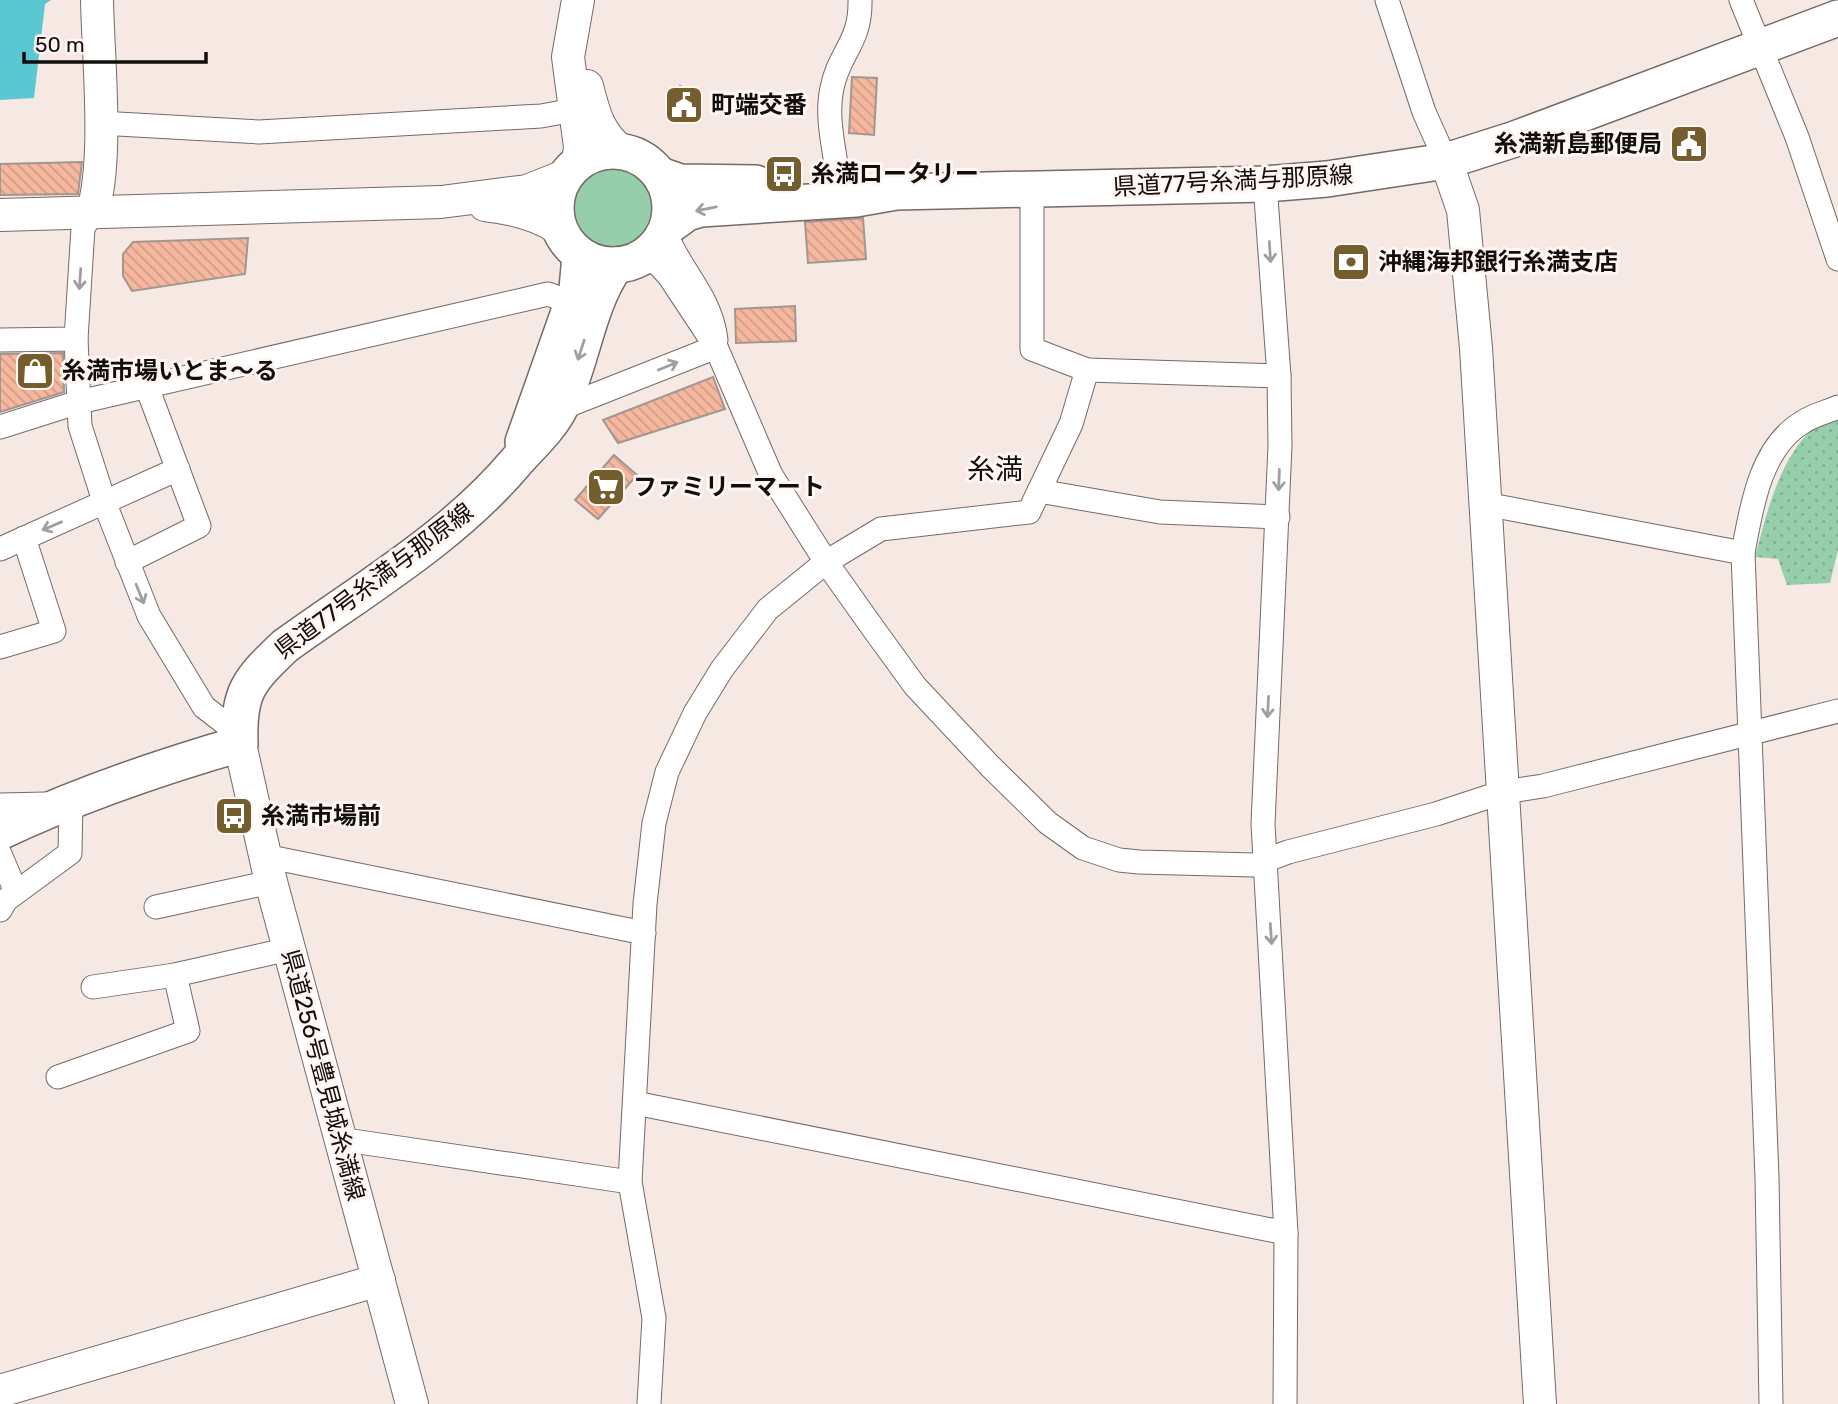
<svg xmlns="http://www.w3.org/2000/svg" width="1838" height="1404" font-family="Rubik,'Noto Sans JP',sans-serif">
	<defs>
		<pattern id="park-dots" width="8" height="8" patternUnits="userSpaceOnUse" patternTransform="scale(1.75)"><rect width="8" height="8" fill="#96cdaa"/><path d="M2 2h.1M6 6h.1" fill="none" stroke="#80af91" stroke-width="1.8" stroke-linecap="round"/></pattern>
		<pattern id="building-back-hatch" width="6" height="6" patternUnits="userSpaceOnUse" patternTransform="scale(1.75)"><rect width="6" height="6" fill="#f5b79e"/><path d="M-1 5l2 2M0 0l6 6M5-1l2 2" fill="none" stroke="#d19c87"/></pattern>
	</defs>
	<rect width="100%" height="100%" fill="#f6e8e2"/>
	<path fill="url(#park-dots)" d="M1838,412V550L1830,583L1787,585L1778,559L1755,557C1769,505 1784,436 1838,412Z"/>
	<circle fill="#96cdaa" cx="613" cy="208" r="47"/>
	<polygon fill="#5bc7d3" points="0,0 51,0 45,4 34,98 0,100"/>
	<g fill="url(#building-back-hatch)" stroke="#a29691" stroke-width="2">
		<polygon points="852,77 877,78 874,135 849,133"/>
		<polygon points="680,86 701,96 688,123 668,113"/>
		<polygon points="82,162 78,194 0,195 0,164"/>
		<polygon points="863,218 866,259 808,263 805,222"/>
		<polygon points="248,238 245,274 132,291 123,276 123,254 133,242"/>
		<polygon points="795,306 796,341 736,343 735,309"/>
		<polygon points="63,353 64,392 0,412 0,354"/>
		<polygon points="713,377 725,409 618,443 603,420"/>
		<polygon points="614,455 637,475 598,519 575,500"/>
	</g>
	<g fill="none" stroke-linecap="round" stroke-linejoin="round">
		<defs>
			<g id="street">
				<polyline points="1387,0 1424,112 1446,161"/>
				<polyline points="1741,0 1797,137 1838,259"/>
				<polyline points="100,123 259,132 541,116 574,110"/>
				<polyline points="1265,184 1279,376 1280,446 1263,824 1286,1233 1285,1404"/>
				<path d="M839,186C836,154 825,119 832,88C839,52 861,43 860,0"/>
				<polyline points="92,213 83,228 76,339 80,426 105,504 149,616 204,707 239,734"/>
				<path d="M665,232C680,271 711,296 716,340"/>
				<polyline points="643,256 659,265 669,276 716,347 771,475 826,562 875,631 915,686 990,766 1048,823 1083,848 1119,860 1139,862 1254,865 1288,852 1436,814 1503,792 1543,786 1838,711"/>
				<polyline points="0,340 76,339"/>
				<polyline points="1087,370 1279,376"/>
				<polyline points="559,409 716,347"/>
				<polyline points="0,427 79,402 548,294 572,303"/>
				<polyline points="1039,491 1160,512 1278,517"/>
				<polyline points="1485,504 1743,553"/>
				<polyline points="0,549 178,469"/>
				<polyline points="127,562 199,526 147,387"/>
				<polyline points="0,647 54,631 24,538"/>
				<polyline points="0,805 46,804"/>
				<polyline points="0,854 16,892"/>
				<polyline points="265,856 644,933"/>
				<polyline points="156,907 271,882"/>
				<polyline points="0,910 6,900 70,853 71,799"/>
				<polyline points="93,987 175,975 289,949"/>
				<polyline points="58,1077 188,1031 175,975"/>
				<polyline points="635,1103 1286,1233"/>
				<polyline points="339,1139 630,1182"/>
				<polyline points="649,1404 654,1318 630,1182 645,904 654,823 667,772 695,713 722,669 768,609 826,562 881,529 1029,512 1071,424 1087,370 1032,349 1032,190"/>
				<path d="M1771,1404L1767,1178L1743,553C1751,509 1760,447 1803,422C1813,415 1827,412 1838,407"/>
			</g>
			<g id="secondary">
				<polyline points="578,0 568,57 580,147 578,163"/>
				<path d="M587,86C594,114 599,134 622,152"/>
				<polyline points="1446,161 1463,210 1476,348 1540,1404"/>
				<path d="M485,205C510,208 538,214 559,229"/>
				<path d="M92,213C109,162 98,57 97,0"/>
				<polyline points="0,215 441,202 527,191 565,176"/>
				<polyline points="240,744 271,882 412,1404"/>
				<polyline points="0,1391 379,1280"/>
			</g>
			<g id="primary">
				<circle cx="613" cy="208" r="57"/>
				<polyline points="660,175 680,182 756,183"/>
				<polyline points="669,226 687,213 701,209 856,199 896,192 1265,184 1327,179 1446,161 1515,139 1838,18"/>
				<polyline points="523,442 577,289 580,256"/>
				<path d="M0,832C78,795 157,768 240,744C238,692 248,681 285,646C364,589 453,537 516,462C531,445 550,428 560,408C583,362 586,308 616,265"/>
			</g>
		</defs>
		<use href="#street" stroke="#766a65" stroke-width="25"/>
		<use href="#secondary" stroke="#766a65" stroke-width="34"/>
		<use href="#primary" stroke="#766a65" stroke-width="38"/>
		<use href="#street" stroke="#fff" stroke-width="23"/>
		<use href="#secondary" stroke="#fff" stroke-width="32"/>
		<use href="#primary" stroke="#fff" stroke-width="35"/>
	</g>
	<defs><path id="oneway-shaft" d="M-6 0H5M1.5-3L5.5 0L1.5 3" fill="none" stroke-width="1.6" stroke-linecap="round" stroke-linejoin="round" transform="scale(1.75)"/></defs>
	<g stroke="#a09f9e">
		<use href="#oneway-shaft" transform="translate(706 209) rotate(169)"/>
		<use href="#oneway-shaft" transform="translate(1270 252) rotate(86)"/>
		<use href="#oneway-shaft" transform="translate(80 279) rotate(94)"/>
		<use href="#oneway-shaft" transform="translate(581 350) rotate(108)"/>
		<use href="#oneway-shaft" transform="translate(668 366) rotate(-22)"/>
		<use href="#oneway-shaft" transform="translate(1279 480) rotate(92)"/>
		<use href="#oneway-shaft" transform="translate(52 526) rotate(157)"/>
		<use href="#oneway-shaft" transform="translate(140 594) rotate(68)"/>
		<use href="#oneway-shaft" transform="translate(1268 707) rotate(93)"/>
		<use href="#oneway-shaft" transform="translate(1271 934) rotate(86)"/>
	</g>
	<defs>
		<symbol id="civic-square" viewBox="-11 -11 22 22"><rect x="-9" y="-9" width="18" height="18" rx="4" fill="#755e2e" stroke="#fff6f3"/><path d="M-.6-6.5H3V-4.5H.6V-3L4-1V1h2V6H-6V1h2V-1L-.6-3ZM-1.2 2.5V6h2.4V2.5Z" fill="#fff"/></symbol>
		<symbol id="bus-square" viewBox="-11 -11 22 22"><rect x="-9" y="-9" width="18" height="18" rx="4" fill="#755e2e" stroke="#fff6f3"/><path d="M-5-6H5V4H4V6H2V4H-2V6H-4V4H-5ZM-3.5-4V0h7V-4ZM-3.5 1.2v1.5H-2V1.2ZM2 1.2v1.5H3.5V1.2Z" fill="#fff"/></symbol>
		<symbol id="bank-square" viewBox="-11 -11 22 22"><rect x="-9" y="-9" width="18" height="18" rx="4" fill="#755e2e" stroke="#fff6f3"/><path d="M-6-4H6V4H-6ZM0-2.3a2.3 2.3 0 1 0 0 4.6a2.3 2.3 0 1 0 0-4.6Z" fill="#fff"/></symbol>
		<symbol id="shop-square" viewBox="-11 -11 22 22"><rect x="-9" y="-9" width="18" height="18" rx="4" fill="#755e2e" stroke="#fff6f3"/><path d="M-5-2.5h2.3a2.7 3.5 0 0 1 5.4 0H5L5.5 6h-11ZM-1.5-2.5h3a1.5 2.3 0 0 0-3 0Z" fill="#fff"/></symbol>
		<symbol id="supermarket-square" viewBox="-11 -11 22 22"><rect x="-9" y="-9" width="18" height="18" rx="4" fill="#755e2e" stroke="#fff6f3"/><path d="M-6-5.5h2.5l.6 2H6L4.5 2H-2.5L-4.4-4H-6ZM-1.5 3.2a1.3 1.3 0 1 0 .1 0ZM3 3.2a1.3 1.3 0 1 0 .1 0Z" fill="#fff"/></symbol>
	</defs>
	<g fill-rule="evenodd">
		<use href="#civic-square" x="662" y="83" width="44" height="44"/>
		<use href="#civic-square" x="1667" y="122" width="44" height="44"/>
		<use href="#bus-square" x="762" y="152" width="44" height="44"/>
		<use href="#bank-square" x="1329" y="240" width="44" height="44"/>
		<use href="#shop-square" x="13" y="349" width="44" height="44"/>
		<use href="#supermarket-square" x="584" y="465" width="44" height="44"/>
		<use href="#bus-square" x="212" y="794" width="44" height="44"/>
	</g>
	<g text-anchor="middle" dominant-baseline="central" stroke-width="6" stroke-linejoin="round" paint-order="stroke">
		<g font-size="24" font-weight="bold" fill="#120e0c" stroke="#fff6f3" text-anchor="start">
			<text x="711" y="105">町端交番</text>
			<text x="1662" y="144" text-anchor="end">糸満新島郵便局</text>
			<text x="811" y="174">糸満ロータリー</text>
			<text x="1378" y="262">沖縄海邦銀行糸満支店</text>
			<text x="62" y="371">糸満市場いとま～る</text>
			<text x="633" y="487">ファミリーマート</text>
			<text x="261" y="816">糸満市場前</text>
		</g>
		<g font-size="24" fill="#120e0c" stroke="#fff6f3">
			<text transform="translate(1233 181) rotate(-3)">県道77号糸満与那原線</text>
			<text transform="translate(374 581) rotate(-37)">県道77号糸満与那原線</text>
			<text transform="translate(323 1075) rotate(75)">県道256号豊見城糸満線</text>
		</g>
		<g font-size="28" fill="#120e0c" stroke="#fff6f3">
			<text x="995" y="469">糸満</text>
		</g>
	</g>
	<path d="M24 52v10h182v-10" fill="none" stroke="#120e0c" stroke-width="3.5"/>
	<text x="35" y="52" font-size="21" fill="#120e0c" stroke="#fff6f3" stroke-width="5" paint-order="stroke">50 m</text>
</svg>
